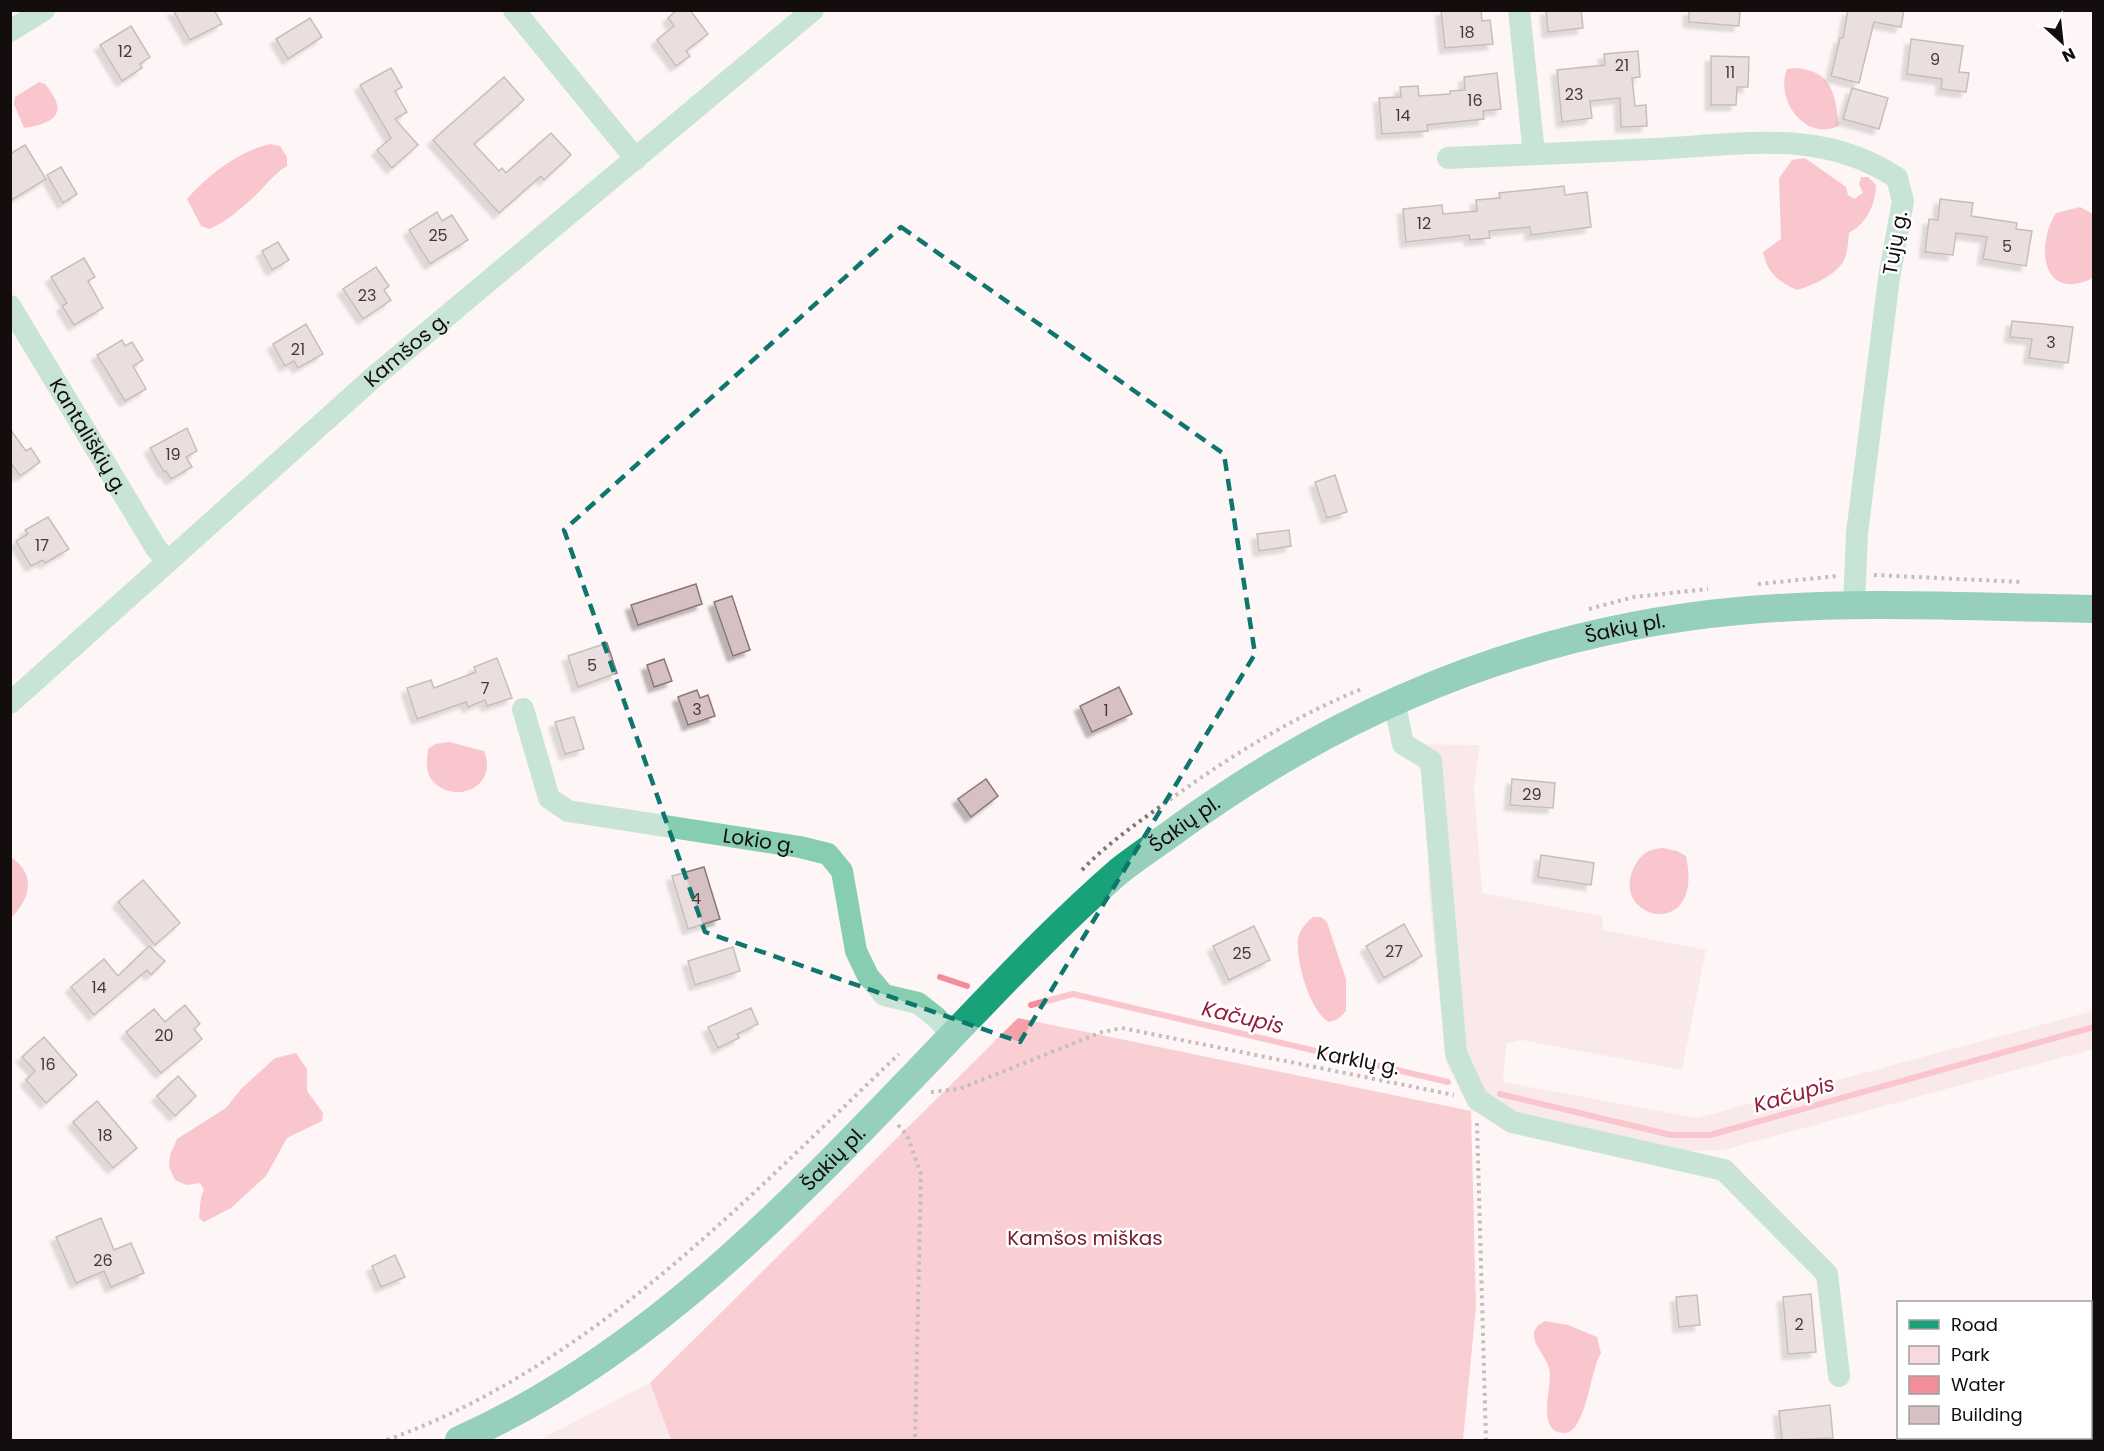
<svg xmlns="http://www.w3.org/2000/svg" width="2104" height="1451" font-family="Poppins,sans-serif">
	<defs>
		<filter id="shadow"><feDropShadow dx="-5.5" dy="5.5" stdDeviation="1.5" flood-color="#0004"/></filter>
	</defs>
	<rect width="100%" height="100%" fill="#fef5f6"/>
	<g fill="#f6dadd">
		<polygon points="1403,744 1480,745 1474,787 1482,893 1602,916 1603,930 1706,950 1682,1070 1521,1040 1506,1044 1503,1082 1697,1118 2093,1011 2093,1049 1723,1150 1666,1152 1471,1111 1446,1063 1429,893 1427,781"/>
		<polygon points="650,1383 671,1440 539,1440"/>
	</g>
	<polygon fill="#f3a0aa" points="1018,1018 1471,1111 1476,1307 1463,1440 671,1440 650,1383"/>
	<g fill="#f38d9c">
		<path d="M1797,68C1834,72 1835,96 1839,126C1804,142 1775,99 1787,69Z"/>
		<path d="M39,82L45,84C68,111 58,123 24,128L14,104L15,97Z"/>
		<path d="M270,144L280,146L287,157V166C274,174 267,184 256,195C242,208 227,221 210,229L201,226L187,199C207,176 239,151 270,144Z"/>
		<path d="M1805,158L1846,187L1848,195L1854,199L1863,193L1859,184L1861,177H1868L1876,185C1875,206 1867,223 1849,233C1848,240 1848,251 1845,258C1838,275 1813,285 1797,290C1778,282 1767,272 1763,252L1781,239L1779,178L1792,160Z"/>
		<path d="M2080,207L2093,214V278C2042,303 2035,246 2056,213Z"/>
		<path d="M449,742L484,751C499,787 454,806 432,780C425,772 427,759 428,749L435,744Z"/>
		<path d="M1663,848L1677,851L1686,856C1705,943 1608,920 1634,867C1641,854 1648,849 1663,848Z"/>
		<path d="M11,857C36,874 31,898 11,918Z"/>
		<path d="M1313,917H1321L1327,922L1346,979V1011L1338,1019L1329,1022C1310,1012 1296,962 1298,941C1298,931 1306,923 1313,917Z"/>
		<polygon points="296,1053 307,1069 307,1091 323,1113 322,1121 287,1138 266,1176 231,1208 204,1222 199,1218 201,1197 204,1190 200,1183 186,1185 175,1180 169,1167 170,1155 177,1139 226,1108 241,1089 275,1058"/>
		<path d="M1545,1321L1568,1325L1597,1337L1601,1353C1590,1370 1586,1434 1564,1433C1534,1432 1554,1383 1549,1368C1544,1351 1520,1334 1545,1321Z"/>
	</g>
	<g fill="none" stroke-linecap="round" stroke-linejoin="round">
		<g stroke="#f38d9c" stroke-width="6">
			<polyline points="940,977 967,986"/>
			<polyline points="1031,1005 1073,994 1448,1082"/>
			<polyline points="1500,1094 1671,1135 1710,1135 2094,1027"/>
		</g>
	</g>
	<g fill="#d6c0c2" stroke="#8b7779" stroke-width="1.5" filter="url(#shadow)">
		<polygon points="173,10 214,10 222,24 190,40"/>
		<polygon points="677,10 690,10 708,34 686,51 690,56 676,66 657,40 674,26 668,18"/>
		<polygon points="1441,10 1481,10 1482,21 1490,20 1493,44 1445,48"/>
		<polygon points="1546,10 1581,10 1583,28 1548,32"/>
		<polygon points="1689,10 1740,10 1739,26 1689,22"/>
		<polygon points="1848,10 1904,10 1901,27 1874,22 1859,83 1831,76 1840,38 1843,38"/>
		<polygon points="310,18 322,37 288,59 276,39"/>
		<polygon points="131,26 150,57 140,64 142,68 122,81 100,45"/>
		<polygon points="1911,39 1963,46 1959,72 1969,73 1966,92 1941,89 1942,79 1907,74"/>
		<polygon points="1638,51 1640,77 1632,78 1635,106 1646,105 1647,126 1621,127 1620,98 1590,101 1592,118 1562,122 1557,70 1605,65 1604,54"/>
		<polygon points="1711,56 1749,57 1748,87 1737,87 1736,105 1711,105"/>
		<polygon points="391,68 402,87 395,91 407,112 395,119 418,145 392,168 377,150 391,138 360,85"/>
		<polygon points="1497,73 1501,109 1483,111 1484,119 1427,125 1428,131 1382,134 1379,98 1401,97 1400,87 1418,86 1419,96 1450,94 1450,91 1465,90 1464,77"/>
		<polygon points="504,77 524,100 474,144 499,171 502,168 506,173 551,133 571,155 544,180 541,176 499,213 433,140"/>
		<polygon points="1852,88 1888,98 1879,129 1843,119"/>
		<polygon points="25,145 46,179 10,201 10,154"/>
		<polygon points="61,167 77,194 63,203 47,175"/>
		<polygon points="1564,186 1565,195 1587,192 1591,227 1531,235 1530,227 1489,231 1490,238 1470,240 1469,235 1406,242 1403,209 1442,205 1443,214 1477,211 1476,200 1500,198 1499,193"/>
		<polygon points="1940,199 1973,203 1971,216 2017,223 2016,229 2032,231 2026,266 1983,259 1987,237 1956,233 1953,255 1925,252 1929,219 1938,220"/>
		<polygon points="437,212 442,221 452,215 468,240 430,264 409,230"/>
		<polygon points="278,242 289,260 272,270 262,251"/>
		<polygon points="84,258 95,277 88,281 103,308 74,325 62,306 67,303 51,277"/>
		<polygon points="376,267 389,286 384,290 391,300 363,319 343,289"/>
		<polygon points="2012,321 2073,327 2068,363 2029,358 2032,339 2010,337"/>
		<polygon points="306,324 323,354 298,368 294,361 285,366 273,344"/>
		<polygon points="122,340 125,346 132,342 143,360 133,366 146,389 125,401 97,355"/>
		<polygon points="187,428 197,451 186,457 192,467 171,479 166,471 164,472 150,448"/>
		<polygon points="10,429 26,451 31,448 40,462 20,476 10,462"/>
		<polygon points="1335,475 1347,512 1327,518 1315,482"/>
		<polygon points="48,517 69,549 45,563 43,560 31,566 16,541 28,534 25,530"/>
		<polygon points="1289,530 1291,546 1259,551 1257,534"/>
		<polygon points="696,584 702,604 638,625 631,605"/>
		<polygon points="732,596 750,650 733,656 714,602"/>
		<polygon points="607,643 617,673 578,687 568,656"/>
		<polygon points="497,658 512,698 487,706 485,700 468,707 466,702 417,719 407,688 431,680 434,688 476,672 474,667"/>
		<polygon points="664,659 672,681 654,687 647,665"/>
		<polygon points="1119,687 1132,714 1092,732 1080,706"/>
		<polygon points="697,690 700,698 708,695 715,716 688,725 678,697"/>
		<polygon points="574,717 584,749 565,754 555,722"/>
		<polygon points="986,779 998,796 971,817 958,799"/>
		<polygon points="1512,779 1555,783 1553,808 1510,805"/>
		<polygon points="1541,855 1594,863 1591,885 1538,877"/>
		<polygon points="704,867 720,919 688,929 672,876"/>
		<polygon points="143,880 180,923 155,945 118,902"/>
		<polygon points="1404,924 1422,956 1384,978 1366,946"/>
		<polygon points="1254,926 1270,960 1229,980 1213,946"/>
		<polygon points="149,946 165,961 151,975 147,970 94,1015 71,987 104,959 118,976"/>
		<polygon points="733,947 740,971 695,985 688,961"/>
		<polygon points="185,1005 200,1024 194,1029 202,1039 161,1073 126,1032 154,1009 165,1022"/>
		<polygon points="751,1008 758,1024 737,1034 739,1038 718,1048 708,1027"/>
		<polygon points="44,1037 77,1075 46,1103 26,1080 35,1071 22,1057"/>
		<polygon points="178,1076 196,1096 175,1116 157,1096"/>
		<polygon points="97,1101 137,1148 113,1168 73,1122"/>
		<polygon points="101,1218 114,1250 131,1243 144,1273 111,1287 104,1271 76,1283 56,1237"/>
		<polygon points="395,1255 405,1277 381,1287 372,1266"/>
		<polygon points="1811,1294 1816,1352 1788,1354 1783,1297"/>
		<polygon points="1697,1295 1700,1325 1679,1327 1676,1297"/>
		<polygon points="1830,1405 1833,1438 1782,1440 1779,1411"/>
	</g>
	<g fill="none" stroke-linecap="round" stroke-linejoin="round">
		<g stroke="#7f7778" stroke-width="4" stroke-dasharray="3 4.5" stroke-linecap="butt">
			<polyline points="1874,575 2022,582"/>
			<polyline points="1758,584 1837,576"/>
			<polyline points="1589,609 1634,597 1708,589"/>
			<path d="M1082,870C1106,845 1133,826 1161,806C1224,760 1292,717 1364,688"/>
			<polyline points="931,1092 959,1089 1102,1032 1122,1028 1454,1095"/>
			<polyline points="1477,1123 1486,1440"/>
			<polyline points="898,1125 907,1135 921,1174 915,1440"/>
			<path d="M387,1440C592,1366 745,1200 899,1054"/>
		</g>
		<g stroke="#87ceb0" stroke-width="22">
			<polyline points="514,10 636,159"/>
			<polyline points="1519,10 1534,154"/>
			<polyline points="10,31 44,10"/>
			<path d="M1448,158C1516,155 1585,152 1654,149C1739,145 1821,127 1897,178L1903,201L1889,278L1857,533L1854,606"/>
			<path id="s1" d="M10,306L156,548L168,562"/>
			<polyline points="1394,700 1403,744 1431,761 1456,1053 1477,1099 1512,1122 1724,1170 1827,1274 1839,1376"/>
			<path id="s2" d="M10,703L375,376L813,10"/>
			<path id="s3" d="M523,709L549,798L568,811L800,847L828,854L842,871L856,951L868,976L884,995L918,1003L937,1018L952,1036"/>
		</g>
		<path stroke="#19a279" stroke-width="28" id="s4" d="M459,1440C654,1353 802,1192 947,1041C1002,984 1058,924 1118,872C1138,856 1160,842 1180,827C1347,706 1532,630 1738,611C1855,600 1976,607 2094,609"/>
	</g>
	<path d="M0 0H2104V1451H0ZM901,227L1224,454L1255,654L1020,1042L705,932L564,530Z" fill="#fef5f6" fill-opacity=".55" fill-rule="evenodd"/>
	<path fill="none" stroke="#0f766e" stroke-width="4.5" stroke-dasharray="12 8" stroke-linejoin="round" d="M901,227L1224,454L1255,654L1020,1042L705,932L564,530Z"/>
	<g text-anchor="middle" dominant-baseline="central" stroke-width="5" stroke-linejoin="round" paint-order="stroke">
		<g font-size="16" fill="#443a3a">
			<text x="1467" y="32">18</text>
			<text x="125" y="51">12</text>
			<text x="1935" y="59">9</text>
			<text x="1622" y="65">21</text>
			<text x="1730" y="72">11</text>
			<text x="1574" y="94">23</text>
			<text x="1475" y="100">16</text>
			<text x="1403" y="115">14</text>
			<text x="1424" y="223">12</text>
			<text x="438" y="235">25</text>
			<text x="2007" y="246">5</text>
			<text x="367" y="295">23</text>
			<text x="2051" y="342">3</text>
			<text x="298" y="349">21</text>
			<text x="173" y="454">19</text>
			<text x="42" y="545">17</text>
			<text x="592" y="665">5</text>
			<text x="485" y="688">7</text>
			<text x="697" y="709">3</text>
			<text x="1106" y="710">1</text>
			<text x="1532" y="794">29</text>
			<text x="696" y="898">4</text>
			<text x="1394" y="951">27</text>
			<text x="1242" y="953">25</text>
			<text x="99" y="987">14</text>
			<text x="164" y="1035">20</text>
			<text x="48" y="1064">16</text>
			<text x="105" y="1135">18</text>
			<text x="103" y="1260">26</text>
			<text x="1799" y="1324">2</text>
		</g>
		<g font-size="20" fill="#140d0d" stroke="#fff">
			<text transform="translate(1895 243) rotate(-80)">Tujų g.</text>
			<text stroke="none"><textPath href="#s2" startOffset="531">Kamšos g.</textPath></text>
			<text stroke="none"><textPath href="#s1" startOffset="152">Kantališkių g.</textPath></text>
			<text stroke="none"><textPath href="#s4" startOffset="1443">Šakių pl.</textPath></text>
			<text stroke="none"><textPath href="#s4" startOffset="957">Šakių pl.</textPath></text>
			<text stroke="none"><textPath href="#s3" startOffset="309">Lokio g.</textPath></text>
			<text transform="translate(1358 1060) rotate(11)">Karklų g.</text>
			<text stroke="none"><textPath href="#s4" startOffset="471">Šakių pl.</textPath></text>
		</g>
		<g font-size="20" fill="#731a30" stroke="#fff">
			<text x="1085" y="1238">Kamšos miškas</text>
		</g>
		<g font-size="21" font-style="italic" fill="#941c3d" stroke="#fff">
			<text transform="translate(1243 1017) rotate(13)">Kačupis</text>
			<text transform="translate(1794 1094) rotate(-16)">Kačupis</text>
		</g>
	</g>
	<rect width="2104" height="1451" fill="none" stroke="#140d0d" stroke-width="24"/>
	<rect x="1897" y="1301" width="195" height="138" fill="#ffffff" stroke="#a19e9e" stroke-width="1.5"/>
	<rect x="1909" y="1320" width="30" height="9" fill="#19a279" stroke="#a19e9e" stroke-width="1.5"/>
	<text x="1951" y="1331" font-size="18" fill="#140d0d">Road</text>
	<rect x="1909" y="1346" width="30" height="18" fill="#f6dadd" stroke="#a19e9e" stroke-width="1.5"/>
	<text x="1951" y="1361" font-size="18" fill="#140d0d">Park</text>
	<rect x="1909" y="1376" width="30" height="18" fill="#f38d9c" stroke="#a19e9e" stroke-width="1.5"/>
	<text x="1951" y="1391" font-size="18" fill="#140d0d">Water</text>
	<rect x="1909" y="1406" width="30" height="18" fill="#d6c0c2" stroke="#a19e9e" stroke-width="1.5"/>
	<text x="1951" y="1421" font-size="18" fill="#140d0d">Building</text>
	<g transform="translate(2062 42) rotate(153)" stroke="#ffffff" stroke-width="4.5" paint-order="stroke">
	<path d="M0-4.5L10 22L0 15L-10 22Z" fill="#140d0d"/>
	<text y="-9" font-size="16" font-weight="bold" text-anchor="middle" fill="#140d0d">N</text>
	</g>
</svg>
